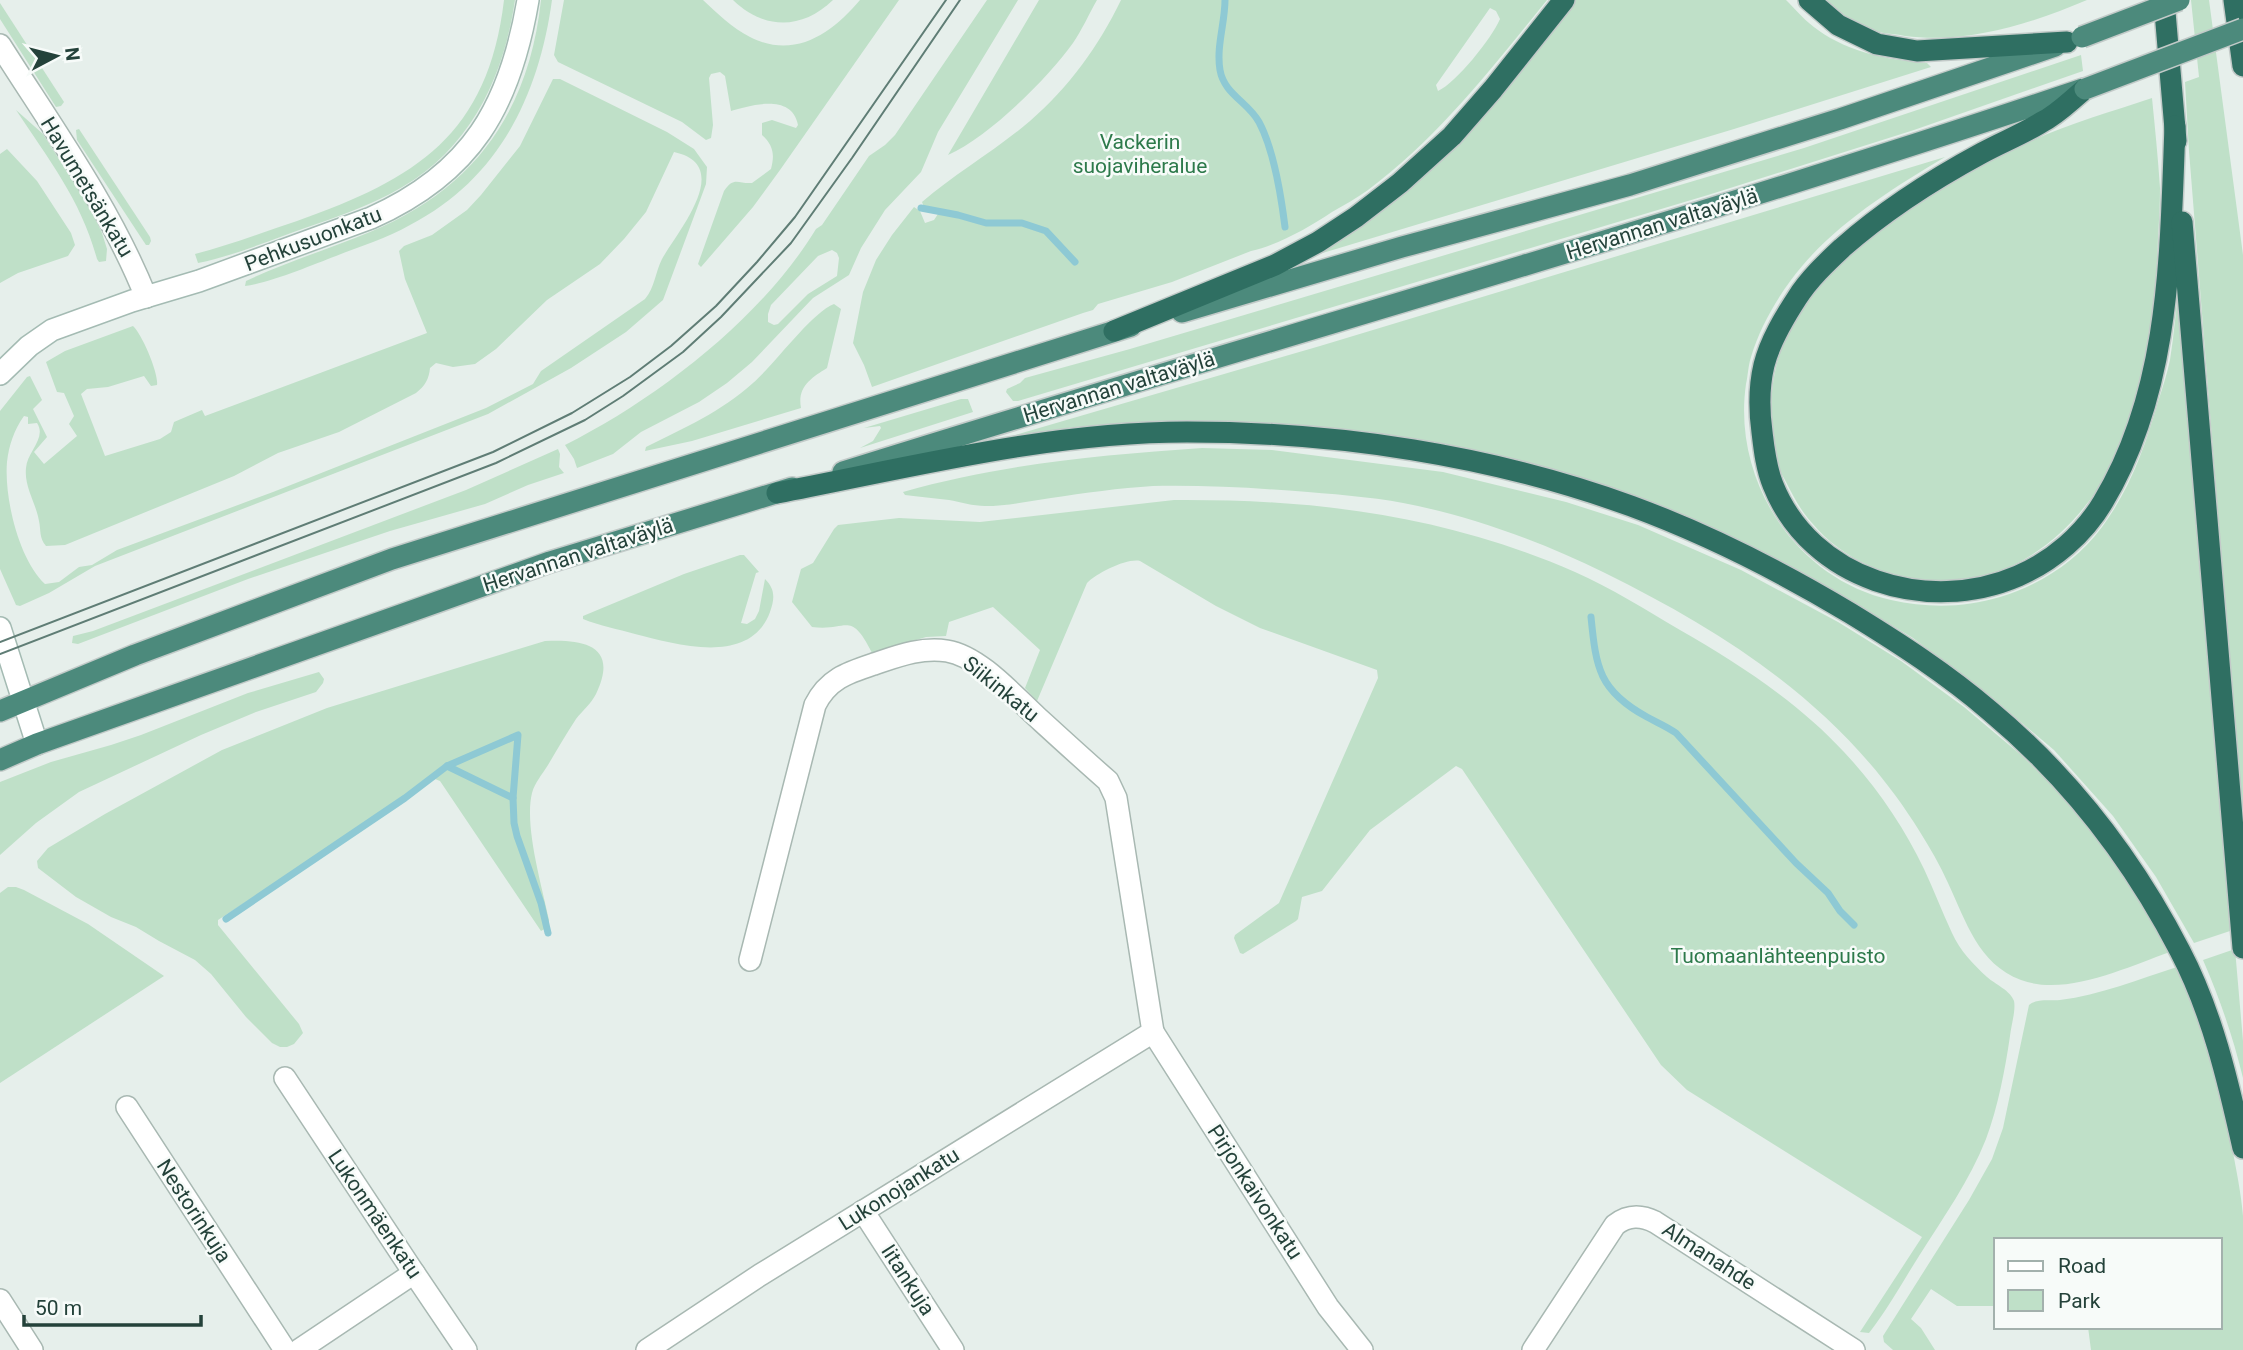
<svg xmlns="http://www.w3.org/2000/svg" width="2243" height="1350" font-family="Roboto,sans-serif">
	<rect width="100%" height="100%" fill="#e6efeb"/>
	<g fill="#bfe0c8" fill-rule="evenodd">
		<path d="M504,0H515C503,82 467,155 390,194C363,208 334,218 305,228C270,240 234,256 198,263L195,254C230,245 263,232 297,221C416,179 488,135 504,0Z"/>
		<path d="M541,0H552C539,95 499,179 410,225C387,238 361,246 336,256C312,265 270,283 245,286L246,281C286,262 329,249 370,232C474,189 529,112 541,0Z"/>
		<path d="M564,0H703C717,13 732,28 750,37C795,60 832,33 860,0H899L780,170L753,207L701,267L698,264L724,191C734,176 738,184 752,183L771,169C775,154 773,145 762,135V123L772,120L796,128L798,125C792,93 751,105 731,111L725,76L720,72L711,74L709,78L713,125L711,138L706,140L682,122L558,62L554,55Z"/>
		<path d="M733,0H833C802,30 764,30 733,0Z"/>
		<path d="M987,0H1018L938,132L921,172L885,210L861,248L849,275L813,298L752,362L727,383L699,402L641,432L613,454L577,468L574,459L565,445C657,399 762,318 816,229L822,225L869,156L885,145L895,135ZM832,250L837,253L839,258L837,276L808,294L778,324L774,325L768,322V314L771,305L818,256Z"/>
		<path d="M1039,0H1097C1089,14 1082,30 1073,43C1047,79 989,137 948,155Z"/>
		<path d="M1121,0H1547C1493,67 1438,138 1368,190C1357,198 1344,205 1332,212C1308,228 1280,244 1251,251L1172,282L1098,304L1093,310L1083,313L872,387L864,365L853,343L863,292L876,260L892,235L914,207L920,211L925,223L934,220L940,211L924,207L922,202C956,173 996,150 1030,121C1069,87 1099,46 1121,0ZM1490,8L1496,11L1500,19C1492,38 1456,83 1438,91L1436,85Z"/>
		<path d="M1576,0H1786C1796,10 1806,22 1818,30C1850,53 1889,60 1927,63L1931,67L1734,129L1316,255L1520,69Z"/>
		<path d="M1823,0H2087C2030,24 1968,44 1905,36C1897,34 1887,34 1879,32C1858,25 1840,13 1823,0Z"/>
		<polygon points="2191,0 2209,0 2243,255 2243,825 2189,151 2185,82 2199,77"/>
		<polygon points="0,3 64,102 61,106 56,107 0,19"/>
		<polygon points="2081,55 2083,71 1914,130 1708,195 1018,401 1013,401 1006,392 1007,389 1020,383 1025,378 1130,349 1804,148"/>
		<path d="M553,79H560L667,132L694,149L707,167L706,184L663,300L626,332L571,368L488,414L95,566L49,593L20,606L16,605L0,569V411L27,377L30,376L42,400L33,409L47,437L34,452L44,464L77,436L69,424L74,416L64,393L57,392L46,362L65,351L133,326C142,334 159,374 157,385L151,386L144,376L108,387L87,389L81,394L105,456L160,439L171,432L174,422L202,410L205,416L427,333L405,279L399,251L404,246L432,235L467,210L481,195L520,146ZM674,152C735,165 678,231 662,259C655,273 655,287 645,299L541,371L533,384L486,408L273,492L117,550L92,565L79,567L59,582L45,584C19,560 4,498 7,462C9,445 14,430 24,416L28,417V424L37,423C47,438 27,452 26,468C24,487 36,503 39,521C41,530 39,538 46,546L65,545L234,476L278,453L339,432L416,393C425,386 429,379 430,368L436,363L453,367L475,364L496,349L547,300L600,264L624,239L646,212Z"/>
		<path d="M2152,98C2155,128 2158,158 2160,188C2160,204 2159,221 2158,237C2156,305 2147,371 2123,434C2119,445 2116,457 2111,467C2085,515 2043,558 1989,575C1929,594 1852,572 1812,523C1801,511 1793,496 1786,482C1783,476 1778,470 1776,463C1771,446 1771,426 1771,408C1772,377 1778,350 1793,322C1809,291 1836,267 1863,245C1911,205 1965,173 2021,146C2063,125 2108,113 2152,98Z"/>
		<path d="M16,110L43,134L90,208L102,233L107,249L106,261L99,262L97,259C81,200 49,160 16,110Z"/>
		<polygon points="79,129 150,237 151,241 149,245 146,245 144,242 77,140 76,130"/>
		<polygon points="7,149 37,181 71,233 75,245 68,256 18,273 0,283 0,154"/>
		<path d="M1945,157C1890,190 1830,227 1791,280C1774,303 1759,330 1751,357C1748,366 1748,376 1746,384C1732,481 1796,579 1891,600C1927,608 1964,608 2000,597C2040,585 2077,561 2102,527C2130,489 2145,447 2158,402C2162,389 2167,374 2170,360C2174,335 2176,309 2179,284L2201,581L2233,930L2194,943L2156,877L2113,816L2054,750L1990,696L1913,638L1845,597L1780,562L1578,479L1146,424L1074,427L1005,438L1320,346Z"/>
		<path d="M834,304L841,309L827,368C811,378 797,387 801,408L692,441L645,451L646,447C684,428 721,412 753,383C775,364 811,313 834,304Z"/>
		<polygon points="961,399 968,399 973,412 860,448 873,441 881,428 880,426 864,428"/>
		<path d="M1202,448L1272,450L1443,472L1566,502L1638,525L1741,570L1838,622L1901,661L1964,707L2021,755L2065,798L2108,851L2145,904L2170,952C2127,967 2066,997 2021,980C1978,964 1966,921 1948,883C1940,865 1930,848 1920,832C1844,709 1732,636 1605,573C1546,544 1482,520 1418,506C1382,498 1345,495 1308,492C1257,488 1205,485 1153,486C1120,488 1084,493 1051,498C1029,501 1007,506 985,506C973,506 960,502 949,500C934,498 919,497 905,495L903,492C1002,464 1100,455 1202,448Z"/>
		<polygon points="558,449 560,454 559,467 564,473 528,485 485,504 390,531 248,579 78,644 72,643 73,636 93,631 466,490"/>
		<path d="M1174,500C1315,499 1444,515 1575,572C1611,588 1646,610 1680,630C1738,663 1799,703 1844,752C1876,786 1904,827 1924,869C1934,890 1942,912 1952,933C1960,951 1974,965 1987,977C1995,984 2011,991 2014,1001C2016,1010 2011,1026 2010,1036C2005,1070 1998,1107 1986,1139C1970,1180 1943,1218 1919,1256C1903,1281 1888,1309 1869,1333L1860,1332L1922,1237L1687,1090L1661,1065L1462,769L1456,766L1370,830L1322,891L1302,897L1298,919L1296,921L1243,954L1240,953L1234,938L1235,935L1279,903L1378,678L1377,670L1260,628L1216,606L1140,561C1127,558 1097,573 1087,583L1037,701L1025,688L1040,650L993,607L949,622L946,636L926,637L874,653H872C850,609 847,632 812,627L792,602L801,569L813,563L834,529L838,525L899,518L980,522Z"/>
		<path d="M740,555H744L759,572L756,573L741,623L747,624L755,619L759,611L765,579C775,589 775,598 770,612C750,667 675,644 635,634C618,629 600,626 583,619V616L684,574Z"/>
		<path d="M545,641C585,639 619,646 596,694C591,704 582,711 576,719C566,734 557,750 548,765C542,775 535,782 532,793C524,826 542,886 549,920L548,927L541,931L440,781L435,779L218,920V925L299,1024L303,1033L294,1044L287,1047H280L272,1043L246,1017L211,974L195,960L159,941L136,927L111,917L76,897L38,868L37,861L48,848L105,814L222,750L327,708Z"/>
		<polygon points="319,672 324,679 323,683 316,692 256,712 201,735 79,792 36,823 0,855 0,782 51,762 111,745 141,735 248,693"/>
		<polygon points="8,887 16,887 24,890 88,924 164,976 0,1083 0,893"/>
		<path d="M2235,949L2243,1041V1078C2233,1037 2220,999 2203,960Z"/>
		<path d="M2177,967C2205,1023 2220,1086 2232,1147C2236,1169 2241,1192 2243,1216C2243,1260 2243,1306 2243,1350H2091L2088,1327H2220V1240H1996V1306H1957L1931,1289L1911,1319L1921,1328L1935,1350H1893L1884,1342L1883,1336L1969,1200L1992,1159L2003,1128L2029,1005C2037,998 2050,1001 2060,1000C2100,995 2139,979 2177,967Z"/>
	</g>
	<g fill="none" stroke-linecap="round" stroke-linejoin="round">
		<g stroke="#8ec9d4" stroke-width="7">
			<path d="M1225,0C1225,23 1216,47 1220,70C1224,94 1248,102 1259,122C1274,150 1281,195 1285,227"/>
			<polyline points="921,208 958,215 986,223 1022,223 1046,231 1075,262"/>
			<path d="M1591,617C1596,668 1599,691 1647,717C1658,723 1666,726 1676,733L1796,863L1828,893L1840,911L1854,925"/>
			<polyline points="447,766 513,798"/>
			<polyline points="226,919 405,798 447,766 518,735 513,798 514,823 517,836 541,903 548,933"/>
		</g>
		<defs>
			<g id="minor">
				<polyline points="285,1078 414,1273 299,1350"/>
				<polyline points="127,1107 285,1350"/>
				<polyline points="863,1211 953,1350"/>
				<polyline points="0,1300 32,1350"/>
				<path d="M647,1350L760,1275L1153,1032L1116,798L1108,781C1084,760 1060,738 1037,717C1013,695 979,656 947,651C921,647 898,656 874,664C847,673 828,679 815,705L750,960"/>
				<path d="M1533,1350L1615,1225C1628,1215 1641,1215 1655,1222L1854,1350"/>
			</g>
			<g id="tertiary">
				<path d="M0,45C52,127 110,207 146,297"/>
				<polyline points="1153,1032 1328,1307 1362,1350"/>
				<polyline points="414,1273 466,1350"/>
			</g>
			<g id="secondary">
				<path d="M0,374L29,346L52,330L132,301L199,281L371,218C472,173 510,106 528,0"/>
				<polyline points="0,628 37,744"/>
			</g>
			<g id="trunk">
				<polyline points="1182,312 1402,247 1630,185 1840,119 2055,46"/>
				<path d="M843,472C1256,342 1673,227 2083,89"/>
				<polyline points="0,711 135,655 392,559 1131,326"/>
				<polyline points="0,760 37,744 550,562 792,488"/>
			</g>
			<g id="motorway">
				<polyline points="1809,0 1838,25 1877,44 1917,51 2067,42"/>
				<polyline points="2164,0 2176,141"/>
				<polyline points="2234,0 2243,66"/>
				<path d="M2085,89C2071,100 2058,114 2042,122C2023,134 2002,142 1982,153C1932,180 1885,210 1842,248C1826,263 1809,279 1797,298C1784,318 1770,341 1764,365C1759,386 1759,410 1762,432C1764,449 1766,468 1773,485C1811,580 1928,615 2018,576C2053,561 2084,534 2103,502C2171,389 2170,253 2175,126"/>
				<polyline points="2182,222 2243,948"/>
				<polyline points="1114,331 1275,265 1318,242 1356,217 1400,183 1452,136 1493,89 1564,0"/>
				<path d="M777,493C912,467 1049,432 1187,432C1337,432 1491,455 1631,506C1707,534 1780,571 1850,613C1899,643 1947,674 1990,711C2069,777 2133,860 2180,951C2212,1012 2228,1081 2243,1148"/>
			</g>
		</defs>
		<use href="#minor" stroke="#a8b8b2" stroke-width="24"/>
		<use href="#tertiary" stroke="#a8b8b2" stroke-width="24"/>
		<use href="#secondary" stroke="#a4bbb3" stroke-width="24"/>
		<use href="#trunk" stroke="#c2cac8" stroke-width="24"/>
		<use href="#motorway" stroke="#c2cac8" stroke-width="24"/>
		<use href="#minor" stroke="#fff" stroke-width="21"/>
		<use href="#tertiary" stroke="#fff" stroke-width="21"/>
		<use href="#secondary" stroke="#fff" stroke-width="21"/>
		<use href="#trunk" stroke="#4c8a7c" stroke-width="21"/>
		<use href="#motorway" stroke="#2f6f62" stroke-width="21"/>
		<g stroke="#5f7d75" stroke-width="2">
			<polyline points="0,642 493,452 572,413 630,377 671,346 716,306 757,262 795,217 946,0"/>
			<polyline points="0,654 496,463 585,420 623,396 683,352 721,317 791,243 852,158 960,0"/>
		</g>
		<defs>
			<g id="trunk-bridge">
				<polyline points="2082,37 2179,0"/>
				<polyline points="2085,89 2243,29"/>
			</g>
		</defs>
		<use href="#trunk-bridge" stroke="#c2cac8" stroke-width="24" stroke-linecap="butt"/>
		<use href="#trunk-bridge" stroke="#4c8a7c" stroke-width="21"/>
	</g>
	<g text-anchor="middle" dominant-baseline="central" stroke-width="5" stroke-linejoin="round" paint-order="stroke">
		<g font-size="21" fill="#2d7a4b" stroke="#f7fbf9">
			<text x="1140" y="142">Vackerin<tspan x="1140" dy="24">suojaviheralue</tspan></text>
			<text x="1778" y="956">Tuomaanlähteenpuisto</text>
		</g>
		<g font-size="21" fill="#24423a" stroke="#f7fbf9">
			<text transform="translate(87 187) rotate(59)">Havumetsänkatu</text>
			<text transform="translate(1662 224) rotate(-17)">Hervannan valtaväylä</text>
			<text transform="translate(313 239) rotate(-21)">Pehkusuonkatu</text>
			<text transform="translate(1119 387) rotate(-17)">Hervannan valtaväylä</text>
			<text transform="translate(578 555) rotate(-18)">Hervannan valtaväylä</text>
			<text transform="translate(1001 689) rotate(39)">Siikinkatu</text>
			<text transform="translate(899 1189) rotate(-32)">Lukonojankatu</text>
			<text transform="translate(1255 1192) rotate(57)">Pirjonkaivonkatu</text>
			<text transform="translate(194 1211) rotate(57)">Nestorinkuja</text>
			<text transform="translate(375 1214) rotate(56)">Lukonmäenkatu</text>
			<text transform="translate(1709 1256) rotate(33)">Almanahde</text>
			<text transform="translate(908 1280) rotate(57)">Iitankuja</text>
		</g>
	</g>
	<rect x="1994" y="1238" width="228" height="91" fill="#f7fbf9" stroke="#a3b1ad" stroke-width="2"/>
	<rect x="2008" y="1261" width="35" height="10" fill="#ffffff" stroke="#a3b1ad" stroke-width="2"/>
	<text x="2058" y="1273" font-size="21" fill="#24423a">Road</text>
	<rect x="2008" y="1290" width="35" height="21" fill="#bfe0c8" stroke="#a3b1ad" stroke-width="2"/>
	<text x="2058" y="1308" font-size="21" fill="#24423a">Park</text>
	<g transform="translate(56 56) rotate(83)" stroke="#f7fbf9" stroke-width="5" paint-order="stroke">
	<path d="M0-5L12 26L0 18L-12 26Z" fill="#24423a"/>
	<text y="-10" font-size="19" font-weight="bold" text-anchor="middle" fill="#24423a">N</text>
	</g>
	<path d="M24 1315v10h177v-10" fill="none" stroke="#24423a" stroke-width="3.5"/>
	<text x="35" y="1315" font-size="21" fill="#24423a" stroke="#f7fbf9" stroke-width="5" paint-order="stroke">50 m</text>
</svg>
